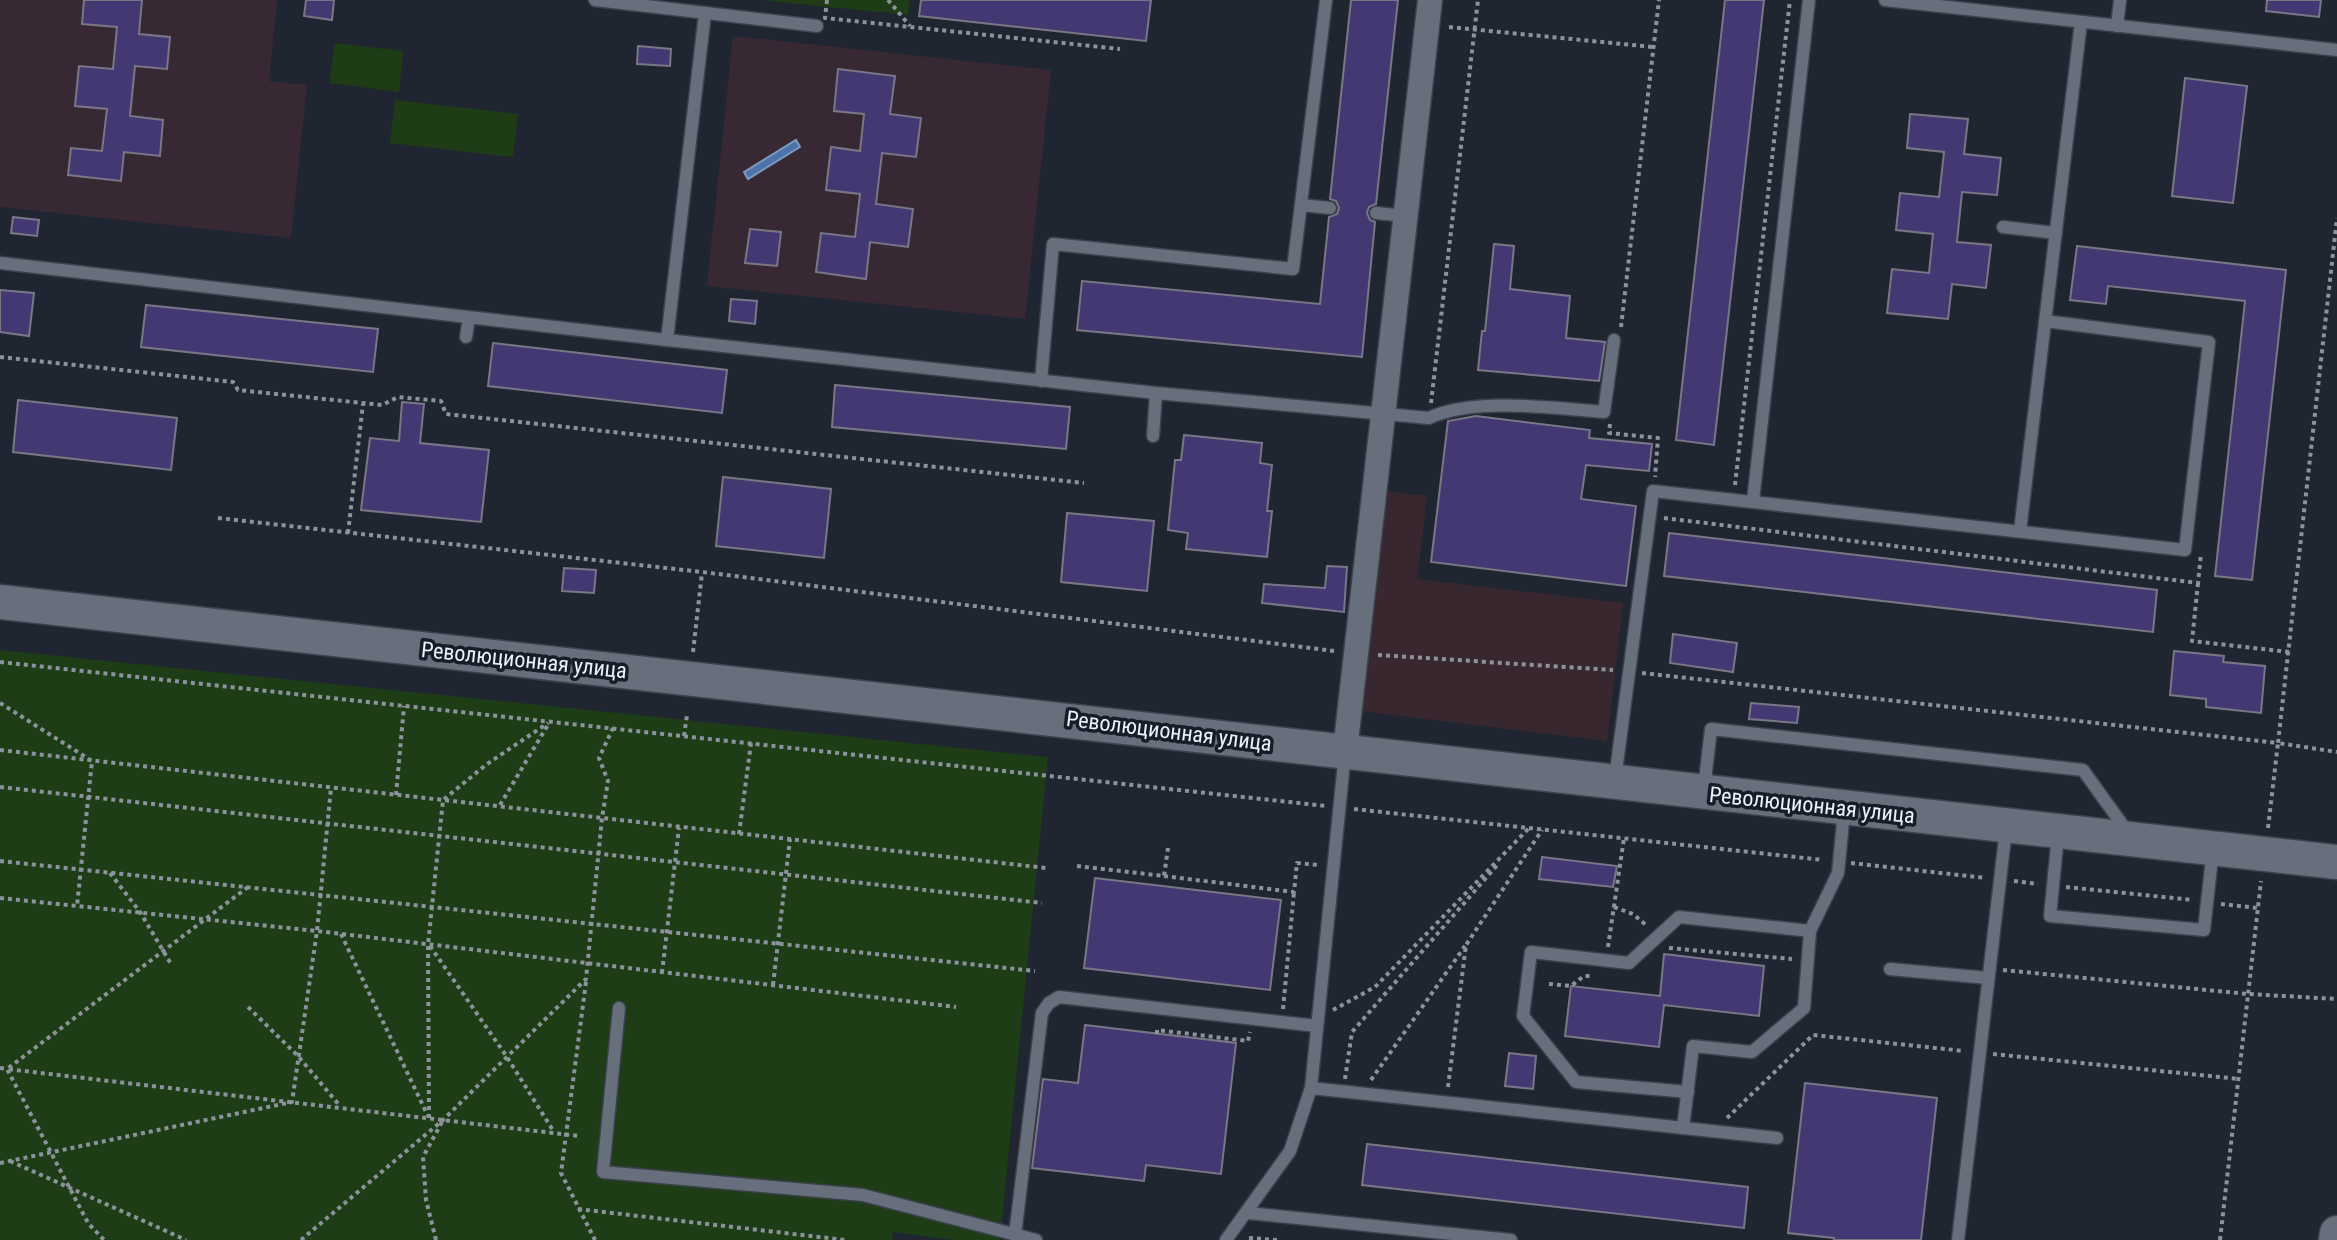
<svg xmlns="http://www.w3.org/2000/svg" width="2337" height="1240" font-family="'Roboto Condensed',sans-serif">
	<rect width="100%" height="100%" fill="#1f2631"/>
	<polygon fill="#39272f" points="1385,491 1427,496 1417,579 1623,603 1607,741 1359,711"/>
	<g fill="#372834">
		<polygon points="0,0 277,0 269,81 307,85 291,238 0,207"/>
		<polygon points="733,36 1051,70 1025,319 707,286"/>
	</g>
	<g fill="#1e3c15">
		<polygon points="760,0 910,0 908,15"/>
		<polygon points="335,43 403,51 399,92 329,83"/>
		<polygon points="395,100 518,114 513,157 390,143"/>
		<polygon points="0,650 1048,757 1000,1240 954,1240 893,1232 892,1240 0,1240"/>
	</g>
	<polygon fill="#4c74aa" stroke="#7c9ac2" stroke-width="2" points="796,140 800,147 748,179 744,172"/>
	<g fill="#443872" stroke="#797786" stroke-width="2">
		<polygon points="84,0 142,0 139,34 170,37 167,69 135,66 130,116 163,120 160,156 124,152 121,181 68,175 71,148 102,151 107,109 75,106 79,66 113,69 117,27 82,24"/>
		<polygon points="306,0 334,0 332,20 304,16"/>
		<polygon points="921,0 1151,0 1146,41 919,16"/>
		<polygon points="1351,0 1398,0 1376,204 1369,207 1367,213 1370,220 1375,222 1362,357 1077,330 1082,281 1320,304 1329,217 1337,214 1339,208 1336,201 1330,199"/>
		<polygon points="1725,0 1764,0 1714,445 1676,440"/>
		<polygon points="2267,0 2321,0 2319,17 2266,11"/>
		<polygon points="638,46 671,49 670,66 637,64"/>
		<polygon points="838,69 895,76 890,114 921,118 916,157 882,153 876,204 913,209 908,247 870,242 866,279 816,272 821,233 855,237 860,194 826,190 831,147 860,151 864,114 834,111"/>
		<polygon points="2185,78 2247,86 2233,203 2172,196"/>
		<polygon points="1910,114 1968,119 1964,154 2001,158 1997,195 1962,192 1957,242 1991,245 1986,288 1952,284 1948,319 1887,313 1892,269 1929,273 1933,234 1896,230 1900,193 1939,197 1944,152 1907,148"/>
		<polygon points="13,217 39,220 37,236 11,233"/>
		<polygon points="750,229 781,232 777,266 745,263"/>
		<polygon points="1494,244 1514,246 1510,289 1570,296 1566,338 1605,342 1599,381 1478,370 1482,331 1485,331"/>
		<polygon points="2077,246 2286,270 2252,580 2215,576 2245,301 2108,286 2106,304 2070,300"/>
		<polygon points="0,290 34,293 29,336 0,332"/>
		<polygon points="731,299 757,301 755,324 729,321"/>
		<polygon points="146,305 378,329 373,372 141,347"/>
		<polygon points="493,343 727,370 722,413 488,386"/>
		<polygon points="835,385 1070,407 1066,449 832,427"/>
		<polygon points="18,400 177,418 171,470 13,452"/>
		<polygon points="402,402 424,404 420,443 489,450 481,522 361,510 370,438 399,441"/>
		<polygon points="1476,416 1590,430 1589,438 1652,444 1649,471 1586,465 1581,499 1636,506 1626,586 1431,562 1448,421"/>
		<polygon points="1184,435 1262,443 1260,463 1272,465 1267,511 1272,511 1267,557 1186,549 1188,533 1168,530 1175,460 1181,460"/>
		<polygon points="723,477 831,489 824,558 716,546"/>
		<polygon points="1067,513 1154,521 1147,591 1061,582"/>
		<polygon points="1669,533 2157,590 2153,632 1664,576"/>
		<polygon points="1327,566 1347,567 1344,612 1262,603 1264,584 1325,588"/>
		<polygon points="564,568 596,570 594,593 562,591"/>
		<polygon points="1673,634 1737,643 1733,672 1670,663"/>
		<polygon points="2174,651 2224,656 2223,662 2265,666 2261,713 2206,707 2206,699 2170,695"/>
		<polygon points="1751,703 1799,707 1797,723 1749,719"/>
		<polygon points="1542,857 1617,866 1613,887 1539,879"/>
		<polygon points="1095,878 1281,900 1270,990 1084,968"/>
		<polygon points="1664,954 1764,966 1759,1016 1664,1005 1659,1047 1565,1036 1571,986 1660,996"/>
		<polygon points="1085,1025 1236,1043 1221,1174 1146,1165 1144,1181 1032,1168 1043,1079 1078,1083"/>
		<polygon points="1509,1053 1536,1056 1533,1089 1505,1086"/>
		<polygon points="1805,1083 1937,1098 1921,1240 1834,1240 1834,1238 1788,1233"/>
		<polygon points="1367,1144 1748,1187 1744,1228 1362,1185"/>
	</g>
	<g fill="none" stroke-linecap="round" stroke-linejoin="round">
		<defs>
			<g id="lane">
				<polyline points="595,0 817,26"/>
				<polyline points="1885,0 2337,50"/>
				<polyline points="2117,26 2120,0"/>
				<polyline points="1301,205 1330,208"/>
				<polyline points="1376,213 1406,216"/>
				<polyline points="2003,227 2056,233"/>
				<polyline points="0,263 667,340 705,13"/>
				<polyline points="466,337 469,318"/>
				<path d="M667,340L1156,393L1429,418C1474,397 1555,408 1604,412L1614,340"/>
				<polyline points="1041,381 1053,244 1293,269 1326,0"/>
				<polyline points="1153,436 1156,393"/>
				<polyline points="1753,501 1809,0"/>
				<polyline points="2020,531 2081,22"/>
				<polyline points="1615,779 1653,491 2185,550 2209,342 2045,321"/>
				<polyline points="1704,789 1711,729 2083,770 2129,834"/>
				<polyline points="2058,835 2050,916 2204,930 2213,849"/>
				<polyline points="1890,969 1988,978"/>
				<polyline points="619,1008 603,1172 863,1195 1036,1240"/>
				<polyline points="1311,1088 1777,1138"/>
				<polyline points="1688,1092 1576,1082 1523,1016 1531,952 1629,963 1679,917 1810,931"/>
				<polyline points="1683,1128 1693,1046 1752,1052 1804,1008 1810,931 1838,873 1844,811"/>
				<polyline points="1248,1213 1511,1240"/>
				<polyline points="1015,1235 1042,1013 1049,1003 1059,997 1317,1026"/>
				<polyline points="1226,1240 1290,1151 1311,1088 1345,753"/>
				<polyline points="1958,1240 2006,829"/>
			</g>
			<polyline id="street" points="1345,751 1430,0"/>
			<g id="secondary">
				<polyline points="0,602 2337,862"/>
				<polyline points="2336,1240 2337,1233"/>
			</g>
		</defs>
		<use href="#lane" stroke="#3b414a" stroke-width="15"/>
		<use href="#street" stroke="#3b414a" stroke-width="27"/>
		<use href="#secondary" stroke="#3b414a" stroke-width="37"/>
		<g stroke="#8d939c" stroke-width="4" stroke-dasharray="4 4" stroke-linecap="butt">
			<polyline points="827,0 825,18 1120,49"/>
			<polyline points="888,0 910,26"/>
			<polyline points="1449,27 1653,47"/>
			<polyline points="1621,327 1659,0"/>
			<polyline points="0,357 233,382 238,390 382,405 398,397 441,401 446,414 1084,483"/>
			<polyline points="1431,403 1478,0"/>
			<polyline points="1610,424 1609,433 1658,438 1655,477"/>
			<polyline points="1735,485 1790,0"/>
			<polyline points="218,518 702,572 1334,651"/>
			<polyline points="1664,518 2198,583 2201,554"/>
			<polyline points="348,533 363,404"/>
			<polyline points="2198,583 2192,641 2289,652"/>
			<polyline points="693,652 702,573"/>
			<polyline points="1378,655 1613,670"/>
			<polyline points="0,662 1326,806"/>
			<polyline points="1642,673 2278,743 2337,218"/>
			<polyline points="0,703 92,761 77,906"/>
			<polyline points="684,736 687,715"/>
			<polyline points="0,750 1046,868"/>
			<polyline points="0,787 1042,903"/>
			<polyline points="396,795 404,706"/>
			<polyline points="500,805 549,723"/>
			<polyline points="1354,809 1823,860"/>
			<polyline points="2268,828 2278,743 2337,752"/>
			<polyline points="739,834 751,743"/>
			<polyline points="0,861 1035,971"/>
			<polyline points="1851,863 1986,878"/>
			<polyline points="1077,866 1164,876 1168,848"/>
			<polyline points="110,873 140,912 171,964"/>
			<polyline points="1164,876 1294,892 1297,863 1318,865"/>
			<polyline points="2014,881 2038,884"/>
			<polyline points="248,887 7,1069 579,1136"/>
			<polyline points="2066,887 2193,900"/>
			<polyline points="0,898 317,931 956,1007"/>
			<polyline points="2221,904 2258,908"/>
			<polyline points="1614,907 1633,914 1646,925"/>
			<polyline points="341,934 428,1116"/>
			<polyline points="430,946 507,1057 554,1132"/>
			<polyline points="1608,947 1624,838"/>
			<polyline points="1669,948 1792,959"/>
			<polyline points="2003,970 2248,994 2337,999"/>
			<polyline points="662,973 679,828"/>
			<polyline points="586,982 561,1173 595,1240"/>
			<polyline points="1549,984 1571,986 1584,976 1592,976"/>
			<polyline points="773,985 790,839"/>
			<polyline points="248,1007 298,1056 340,1106"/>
			<polyline points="1283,1009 1294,892"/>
			<polyline points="1333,1010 1375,987 1529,828"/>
			<polyline points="1157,1034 1157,1030 1248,1041 1250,1032"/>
			<polyline points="1993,1054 2239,1079"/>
			<polyline points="0,1068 7,1069 88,1223 104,1240"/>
			<polyline points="1345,1079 1352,1032 1499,863"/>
			<polyline points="1371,1080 1465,946"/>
			<polyline points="1448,1087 1466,945 1542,830"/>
			<polyline points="429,1118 428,945 443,800 487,764 548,723"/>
			<polyline points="1727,1118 1813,1035 1964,1051"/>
			<polyline points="10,1161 186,1240"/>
			<polyline points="0,1163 292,1102 317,931 331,788"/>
			<polyline points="578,1209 845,1240"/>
			<polyline points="1249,1238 1277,1240"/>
			<polyline points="301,1240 443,1120 586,979 602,818 608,781 599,758 613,728"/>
			<polyline points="436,1240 426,1200 423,1157 442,1122"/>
			<polyline points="2220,1240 2261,881"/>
		</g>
		<use href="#lane" stroke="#676f7c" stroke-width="12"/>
		<use href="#street" stroke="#676f7c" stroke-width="24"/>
		<use href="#secondary" stroke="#676f7c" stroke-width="34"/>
	</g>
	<g text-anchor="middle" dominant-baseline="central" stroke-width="7" stroke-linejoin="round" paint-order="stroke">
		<g font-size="22" fill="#edf2fa" stroke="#161d27">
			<text transform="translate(524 660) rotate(6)">Революционная улица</text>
			<text transform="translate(1169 731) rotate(7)">Революционная улица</text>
			<text transform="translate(1812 805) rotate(6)">Революционная улица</text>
		</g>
	</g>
</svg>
